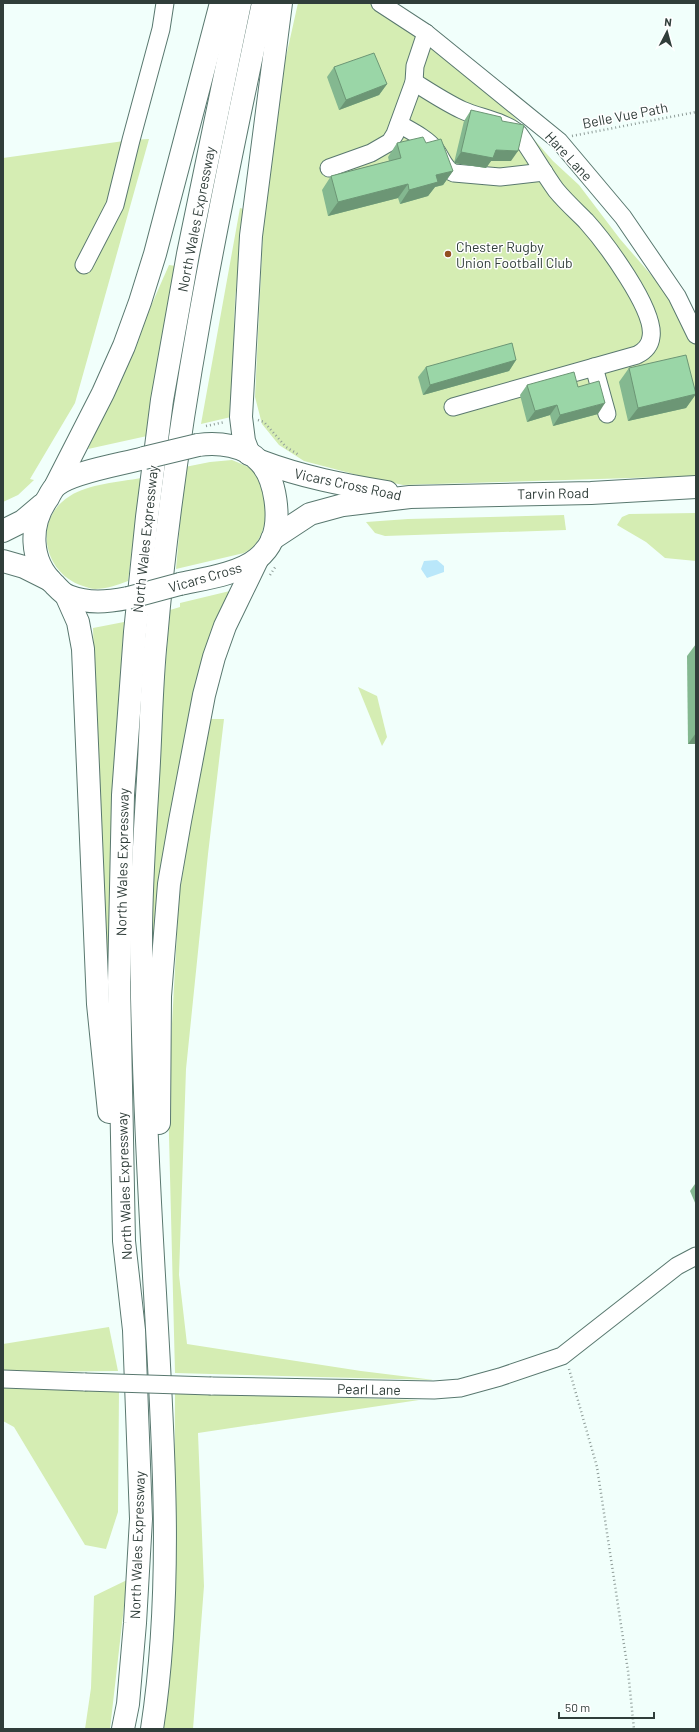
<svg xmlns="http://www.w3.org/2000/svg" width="699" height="1732" font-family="Barlow,sans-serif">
	<rect width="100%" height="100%" fill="#f1fffb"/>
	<g fill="#d5edb3">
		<polygon points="298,3 380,3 479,77 553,161 579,185 620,239 672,299 696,346 696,476 403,485 361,476 304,461 279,445 262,424 255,397 264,210 277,97"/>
		<polygon points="149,139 75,403 30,479 34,480 18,495 3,502 3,158 131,140"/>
		<polygon points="240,208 244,209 235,300 231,417 201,424"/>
		<polygon points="169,265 176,266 147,436 88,449"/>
		<path d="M232,460C238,463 246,465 251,469C273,485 270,527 254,546C251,549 247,551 244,553L176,569L185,467L210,462Z"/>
		<path d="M141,478L128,581C117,585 107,589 95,589C91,589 87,587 83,586C43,574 32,519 70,496C88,484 120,482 141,478Z"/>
		<polygon points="696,513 696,561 665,558 646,542 617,525 622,517 629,514"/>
		<polygon points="564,515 566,530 385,536 375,533 366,522 408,519"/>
		<polygon points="234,590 155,1016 149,946 157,770 170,610 180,607 180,603"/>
		<polygon points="124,622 114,770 112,1000 104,1000 93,628"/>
		<polygon points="358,687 377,696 387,737 382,746"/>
		<polygon points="211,719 224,719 208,854 186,1069 179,1275 187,1344 361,1371 434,1380 175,1373 168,1097 179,896 197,785"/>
		<polygon points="109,1327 118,1371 3,1372 3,1344"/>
		<polygon points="3,1388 119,1390 118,1512 106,1549 85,1545 14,1427 3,1421"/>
		<polygon points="175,1393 419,1400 198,1433 204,1586 193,1729 160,1729 174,1603"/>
		<polygon points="127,1580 110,1729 85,1729 91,1688 94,1596"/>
	</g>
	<polygon fill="#b9e7fa" points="437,560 444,566 444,572 427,578 421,569 424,561"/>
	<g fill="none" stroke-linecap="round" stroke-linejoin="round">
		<defs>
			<g id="minor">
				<polyline points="380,3 426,33 559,141 623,217 677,296 696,335"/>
				<path d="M414,82C430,92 445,102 462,110C480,118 504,121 519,134C532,152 543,172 556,190C565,201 576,211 586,221C604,241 656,310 651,337C650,346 645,351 637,355L453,407"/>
				<path d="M399,124C411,131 426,138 435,149C442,158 444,169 454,173L500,177L544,172"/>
				<polyline points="329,168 371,153 390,142 395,134 414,82 415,66 426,33"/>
				<polyline points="84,265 115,205 131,140 161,29 165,3"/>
				<polyline points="594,367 607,414"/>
				<polyline points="3,1379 85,1382"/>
				<polyline points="211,1386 434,1390 460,1388 500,1377 562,1356 677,1266 696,1256"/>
			</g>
			<g id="highway">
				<polyline points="249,454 244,441 241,417 251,236 281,3"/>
				<path d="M260,461C302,477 344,485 387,492"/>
				<polyline points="56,485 103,393 124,346 140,302 155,254 221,3"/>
				<polyline points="3,531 23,521 42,505"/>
				<polyline points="272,539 310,514 343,505 410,497 591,493 696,487"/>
				<polyline points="3,561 24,567 50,580"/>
				<path d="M180,584C203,579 239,574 257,559C263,554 269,547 272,540C281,519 276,479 260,462C245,445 218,442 198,445"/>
				<polyline points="66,595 78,622 83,649 98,1004 109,1112"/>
				<path d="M128,598C107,602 89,604 68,596C63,594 58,588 54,584C29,561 29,524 48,498C50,494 53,488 57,485C72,472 123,464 144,458"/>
				<polyline points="159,1123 160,996 169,884 180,821 204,695 214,657 225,626 257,560"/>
				<polyline points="123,1729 128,1704 135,1623 141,1519 134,1330 124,1241 119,982 123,795 135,632 147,517 162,400 188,254 240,3"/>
				<path d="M152,1729C174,1585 163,1438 155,1293C148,1174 142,1055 141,936C141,884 145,831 148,779C151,733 151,686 156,639C174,425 218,213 263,3"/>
			</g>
		</defs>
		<use href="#minor" stroke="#59786f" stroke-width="19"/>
		<use href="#highway" stroke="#59786f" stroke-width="24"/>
		<g stroke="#8f9d99" stroke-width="2.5" stroke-dasharray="1 3" stroke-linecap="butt">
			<polyline points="572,136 696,112"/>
			<polyline points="258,420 264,422 286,447 299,455"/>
			<polyline points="206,426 225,422"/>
			<polyline points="270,575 276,566"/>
			<polyline points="569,1369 597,1467 628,1671 634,1729"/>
		</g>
		<use href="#minor" stroke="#fff" stroke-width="17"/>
		<use href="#highway" stroke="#fff" stroke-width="22"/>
		<defs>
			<polyline id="minor-bridge" points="85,1382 211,1386"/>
			<g id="highway-bridge">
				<polyline points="144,458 198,445"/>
				<polyline points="128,598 180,584"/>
			</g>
		</defs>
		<use href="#minor-bridge" stroke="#59786f" stroke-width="19" stroke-linecap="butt"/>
		<use href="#highway-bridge" stroke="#59786f" stroke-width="24" stroke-linecap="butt"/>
		<use href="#minor-bridge" stroke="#fff" stroke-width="17"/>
		<use href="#highway-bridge" stroke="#fff" stroke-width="22"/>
	</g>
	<g fill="#84b890">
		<polygon points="334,67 387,84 379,95 339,110 327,77"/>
		<polygon points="471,110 511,161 491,161 486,168 454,163 464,121"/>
		<polygon points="397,143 426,143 453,171 443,185 435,187 428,196 400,204 398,198 328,216 322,190 331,176 389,161 388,157"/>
		<polygon points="516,360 509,371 423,395 418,377 426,367"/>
		<polygon points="629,368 696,394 686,408 628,421 619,382"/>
		<polygon points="527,385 578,387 598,414 553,426 550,415 527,422 520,395"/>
		<polygon points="696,644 696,744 688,744 687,656"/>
		<polygon points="695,1184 696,1184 696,1205 690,1191"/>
	</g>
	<g fill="#6c9675">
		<polygon points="387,84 379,95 339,110 346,100"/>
		<polygon points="496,150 518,151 511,161 491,161 486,168 454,163 461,152"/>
		<polygon points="453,171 443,185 435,187 428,196 400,204 409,190 436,175"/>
		<polygon points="408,184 398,198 328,216 338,202"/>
		<polygon points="516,360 509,371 423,395 430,385"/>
		<polygon points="696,394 686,408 628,421 638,408"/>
		<polygon points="605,403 598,414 553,426 560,415"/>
		<polygon points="557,405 550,415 527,422 535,411"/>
		<polygon points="696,733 696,744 688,744"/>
	</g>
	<g fill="#9ad6a7" stroke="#6c9675">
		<polygon points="374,53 387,84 346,100 334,67"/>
		<polygon points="471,110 501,117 502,121 524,125 518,151 496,150 493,158 461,152"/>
		<polygon points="423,137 426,143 441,139 453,171 436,175 438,182 409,190 408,184 338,202 331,176 401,158 397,143"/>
		<polygon points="512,343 516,360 430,385 426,367"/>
		<polygon points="686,355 696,394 638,408 629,368"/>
		<polygon points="574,372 578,387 599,381 605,403 560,415 557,405 535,411 527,385"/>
	</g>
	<circle fill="#924f20" stroke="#fff" stroke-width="1.5" cx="448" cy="254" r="4"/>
	<g text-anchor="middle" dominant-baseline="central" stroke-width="3" stroke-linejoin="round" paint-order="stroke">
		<g font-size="14" fill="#303e3a" stroke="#fff">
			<text transform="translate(625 115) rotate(-11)">Belle Vue Path</text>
			<text transform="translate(569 156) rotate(47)">Hare Lane</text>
			<text transform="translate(196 219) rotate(-79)">North Wales Expressway</text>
			<text transform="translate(348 484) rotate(12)">Vicars Cross Road</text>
			<text transform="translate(553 493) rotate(-1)">Tarvin Road</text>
			<text transform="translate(145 539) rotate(-84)">North Wales Expressway</text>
			<text transform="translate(205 577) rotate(-16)">Vicars Cross</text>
			<text transform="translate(122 862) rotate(-89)">North Wales Expressway</text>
			<text transform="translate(124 1186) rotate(-92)">North Wales Expressway</text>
			<text transform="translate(369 1389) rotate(1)">Pearl Lane</text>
			<text transform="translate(137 1545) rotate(-88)">North Wales Expressway</text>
		</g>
		<g font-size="14" fill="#303e3a" stroke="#fff" text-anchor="start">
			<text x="456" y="246">Chester Rugby<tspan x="456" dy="16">Union Football Club</tspan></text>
		</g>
	</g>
	<rect width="699" height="1732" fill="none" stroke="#303e3a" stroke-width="8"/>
	<g transform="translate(667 32) rotate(6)" stroke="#ffffff" stroke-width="3" paint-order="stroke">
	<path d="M0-3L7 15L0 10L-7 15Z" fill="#303e3a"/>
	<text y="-6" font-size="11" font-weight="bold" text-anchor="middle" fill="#303e3a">N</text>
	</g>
	<path d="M559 1712v6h95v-6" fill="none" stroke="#303e3a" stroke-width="2"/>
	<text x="565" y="1712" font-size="12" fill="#303e3a" stroke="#ffffff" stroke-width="3" paint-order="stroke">50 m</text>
</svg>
